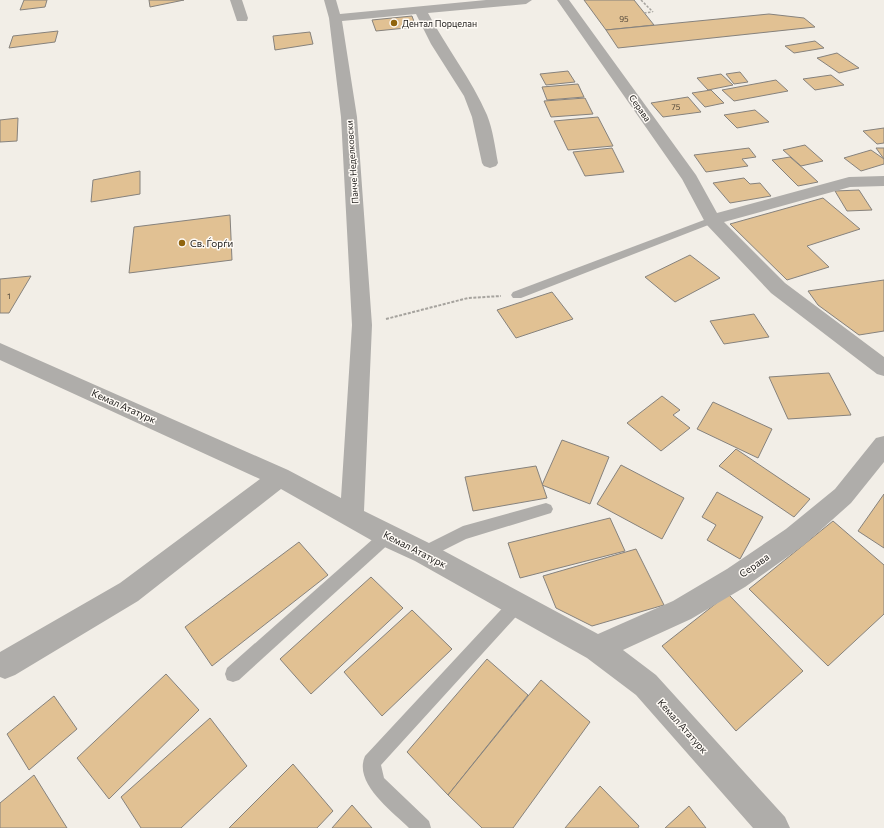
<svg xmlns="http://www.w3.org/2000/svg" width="884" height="828" font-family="Commissioner,sans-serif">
	<rect width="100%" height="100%" fill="#f2eee7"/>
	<g fill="#e1c193" stroke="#86827d">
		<polygon points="24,0 47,0 45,7 20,10"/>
		<polygon points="149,0 184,0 150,7"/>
		<polygon points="584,0 634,0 654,25 606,30"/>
		<polygon points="769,14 804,18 815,27 618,48 606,30"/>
		<polygon points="412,16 416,27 376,31 372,20"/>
		<polygon points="58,31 55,42 9,48 13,36"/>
		<polygon points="310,32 313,44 275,50 273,36"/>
		<polygon points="815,41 824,48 794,53 785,46"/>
		<polygon points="837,53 859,68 839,73 817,58"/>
		<polygon points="568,71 575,82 546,85 540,74"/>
		<polygon points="740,72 748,82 734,84 726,74"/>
		<polygon points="721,74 733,85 708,90 697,78"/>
		<polygon points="831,75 844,85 815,90 803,79"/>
		<polygon points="776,80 788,91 734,101 722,90"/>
		<polygon points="578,84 584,97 547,100 542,87"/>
		<polygon points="711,90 724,103 705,107 692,93"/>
		<polygon points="688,97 701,112 663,117 651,103"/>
		<polygon points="585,98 593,114 551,117 544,101"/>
		<polygon points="755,110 769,122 737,128 724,115"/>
		<polygon points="598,117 613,146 568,150 554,121"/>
		<polygon points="18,118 17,141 0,142 0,120"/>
		<polygon points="884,128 884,143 877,144 863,131"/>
		<polygon points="805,145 823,161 801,166 783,150"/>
		<polygon points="612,148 624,172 585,176 573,152"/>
		<polygon points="749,148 756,157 742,159 748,166 706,172 694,155"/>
		<polygon points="876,148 884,148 884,159"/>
		<polygon points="871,150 884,159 884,164 861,171 844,158"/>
		<polygon points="790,157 805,170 818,182 798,186 772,160"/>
		<polygon points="140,171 140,194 91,202 93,180"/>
		<polygon points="744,178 750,184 760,183 771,196 730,203 713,183"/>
		<polygon points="859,190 872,210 847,211 835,191"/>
		<polygon points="823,198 860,229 807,246 829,267 787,280 730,224"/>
		<polygon points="230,215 232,260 129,273 134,227"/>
		<polygon points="690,255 720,278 675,302 645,277"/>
		<polygon points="31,276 9,313 0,313 0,279"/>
		<polygon points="884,280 884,331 859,335 818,305 808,291"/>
		<polygon points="552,292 573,319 516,338 497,310"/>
		<polygon points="754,314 769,337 724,344 710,321"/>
		<polygon points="829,373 851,415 788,419 769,377"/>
		<polygon points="662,396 680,410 673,415 690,428 661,451 627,423"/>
		<polygon points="713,402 772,429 758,458 697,429"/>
		<polygon points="562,440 609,457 590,504 542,485"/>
		<polygon points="736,449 810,499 794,517 719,466"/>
		<polygon points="621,465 684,498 662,539 597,504"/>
		<polygon points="536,466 547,498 473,511 465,477"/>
		<polygon points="717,492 763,517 740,559 707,540 716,525 702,517"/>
		<polygon points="884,494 884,548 858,531"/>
		<polygon points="610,518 625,551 520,578 508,543"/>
		<polygon points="833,521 884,565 884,614 828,666 749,589"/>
		<polygon points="299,542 328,575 212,666 185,627"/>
		<polygon points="636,549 664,605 592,626 556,608 543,576"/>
		<polygon points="371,577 403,608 311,694 280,659"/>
		<polygon points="728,594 803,671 736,731 662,646"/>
		<polygon points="412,610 452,649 382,716 344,672"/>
		<polygon points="487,659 528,695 448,795 407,752"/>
		<polygon points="166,674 199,710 109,799 77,758"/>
		<polygon points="541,680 590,722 513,828 482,828 448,795"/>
		<polygon points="54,696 77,729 29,770 7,734"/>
		<polygon points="210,718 247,766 181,828 141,828 121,797"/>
		<polygon points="293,764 333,811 317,828 229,828"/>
		<polygon points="34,775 67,828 0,828 0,803"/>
		<polygon points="600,786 639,826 638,828 565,828"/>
		<polygon points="352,805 372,828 332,828"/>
		<polygon points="689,806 706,828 665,828"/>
	</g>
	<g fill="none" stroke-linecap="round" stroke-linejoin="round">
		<g stroke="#a6a39e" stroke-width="1.5" stroke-dasharray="2.5 1.5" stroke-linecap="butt">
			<polyline points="641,0 653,12"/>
			<polyline points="644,13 652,12"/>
		</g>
		<polyline stroke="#a6a39e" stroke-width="2" stroke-dasharray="3 1.5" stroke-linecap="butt" points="386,319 468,298 501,296"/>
		<g fill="#afadaa" fill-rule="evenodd">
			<polygon points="712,217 716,218 717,220 716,222 521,298 513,298 511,295 513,292"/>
			<polygon points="546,503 551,505 553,509 551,513 466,539 424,560 419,558 417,553 419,548 463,526"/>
			<polygon points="387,529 392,531 394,536 392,541 239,680 233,682 227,680 225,674 227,668 382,531"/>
			<path d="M517,597L523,599L525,604L523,609L381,765L384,778L429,821L431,828H409C392,811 353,783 365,756L511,599Z"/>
		</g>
		<g fill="#afadaa" fill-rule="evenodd">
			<polygon points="230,0 242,0 248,18 247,21 237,21"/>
			<path d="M324,0H336L340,14L486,0H532L526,4L428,13C446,47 472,80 487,115C493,130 495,147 498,163L496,166L490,168L484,166L482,163L472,117L464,96L431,44L416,14L342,21L357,117L372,325L364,511L433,545L598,634L673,601L727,569L786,529L835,489L876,438L884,436V462L851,503L804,545L745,587L691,619L623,650L656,675L785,817L790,828H753L636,695L587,658L415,561L378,544L281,489L138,601L15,675L5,679L0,677V652L120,583L260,479L0,360V343L288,470L341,498L352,325L341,117L329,18Z"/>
			<polygon points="557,0 569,0 696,175 717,213 849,177 884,176 884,186 850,187 724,222 785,283 884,357 884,376 877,374 771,293 706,224 682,179"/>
		</g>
	</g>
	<g fill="#90640d" stroke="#fffbf6" stroke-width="1.5">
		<circle cx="394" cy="23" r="4"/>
		<circle cx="182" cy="243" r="4"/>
	</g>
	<g text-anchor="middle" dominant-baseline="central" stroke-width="3" stroke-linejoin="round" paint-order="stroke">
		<g font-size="8" fill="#52483b">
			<text x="624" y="19">95</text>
			<text x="676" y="107">75</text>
			<text x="9" y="296">1</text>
		</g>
		<g font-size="9" fill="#22201e" stroke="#fffbf6" text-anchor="start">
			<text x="402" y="23">Дентал Порцелан</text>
		</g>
		<g font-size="9" fill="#22201e" stroke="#fffbf6">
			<text transform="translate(640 108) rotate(55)">Серава</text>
			<text transform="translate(352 162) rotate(-94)">Панче Неделковски</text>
		</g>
		<g font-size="10" fill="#22201e" stroke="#fffbf6" text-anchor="start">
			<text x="190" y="243">Св. Ѓорѓи</text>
		</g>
		<g font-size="10" fill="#22201e" stroke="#fffbf6">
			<text transform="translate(124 406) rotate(24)">Кемал Ататурк</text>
			<text transform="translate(415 549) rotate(27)">Кемал Ататурк</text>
			<text transform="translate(754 565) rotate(-35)">Серава</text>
			<text transform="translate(683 726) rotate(48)">Кемал Ататурк</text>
		</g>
	</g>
</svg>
